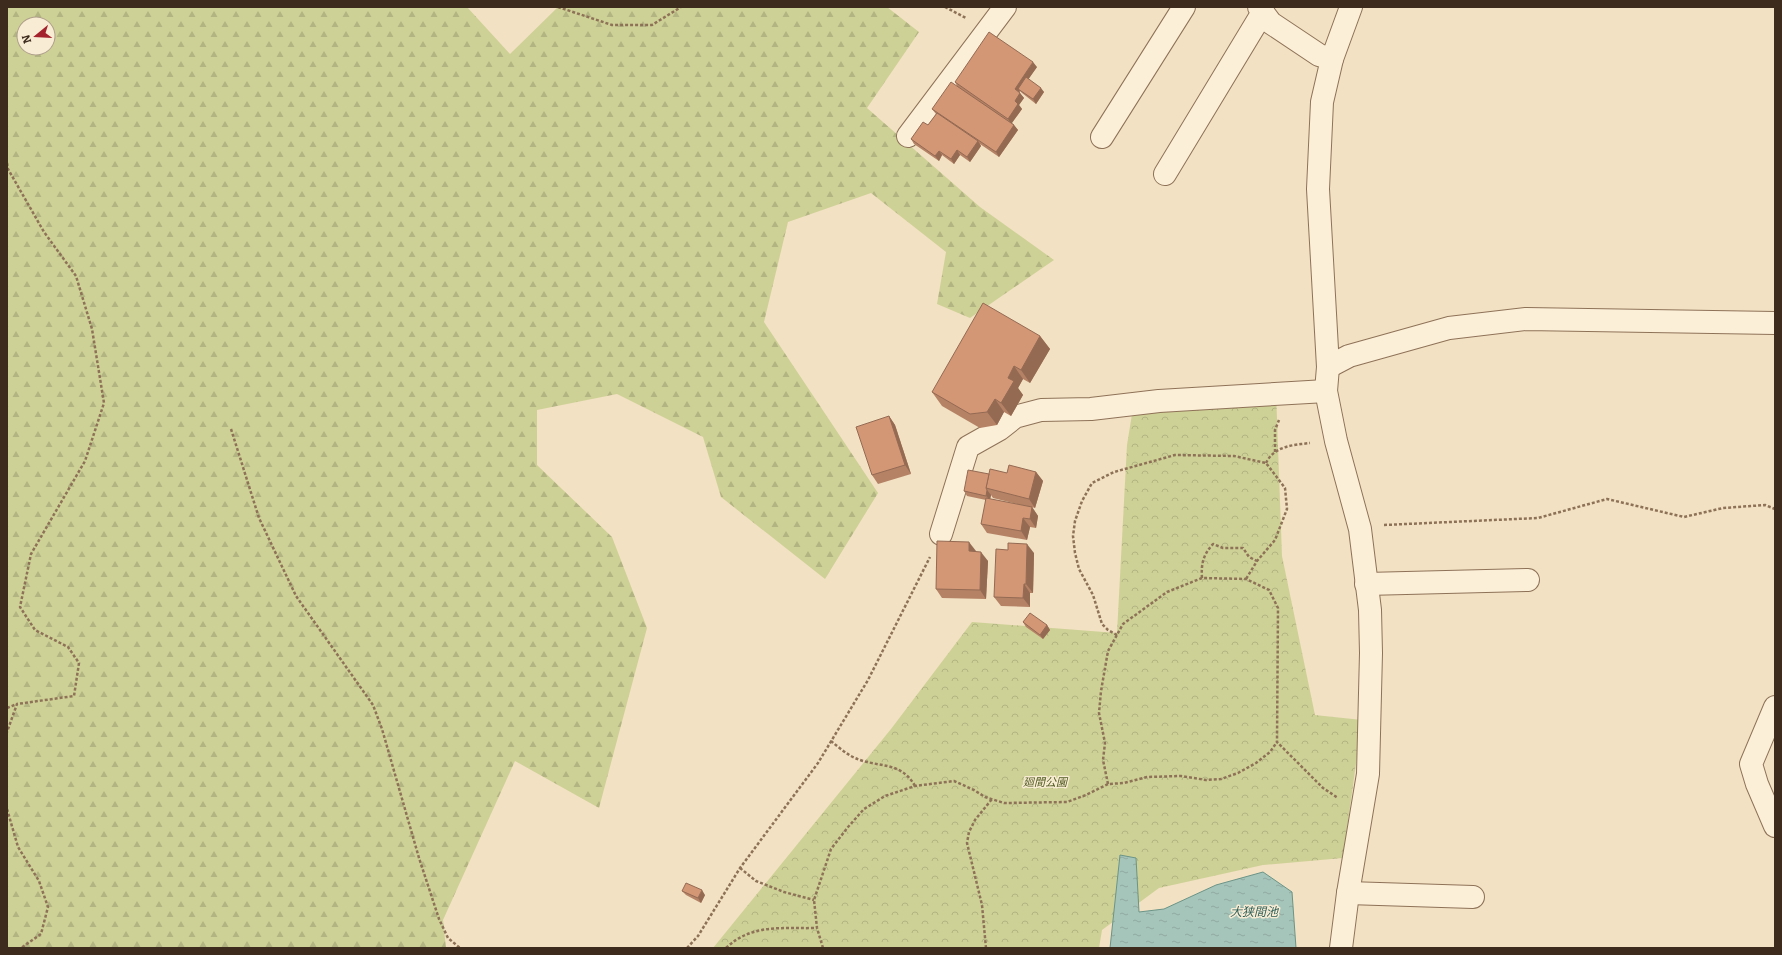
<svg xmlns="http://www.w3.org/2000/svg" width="1782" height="955" font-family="Bitter,'Noto Sans JP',serif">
	<defs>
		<pattern id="forest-firs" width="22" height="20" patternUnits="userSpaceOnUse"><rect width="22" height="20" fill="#ced196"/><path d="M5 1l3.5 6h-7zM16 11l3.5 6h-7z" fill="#b2b481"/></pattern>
		<pattern id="park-crowns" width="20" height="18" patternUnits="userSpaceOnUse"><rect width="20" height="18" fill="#ced196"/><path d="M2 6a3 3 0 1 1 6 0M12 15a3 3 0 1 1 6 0" fill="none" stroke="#b2b481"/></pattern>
		<pattern id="water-ripples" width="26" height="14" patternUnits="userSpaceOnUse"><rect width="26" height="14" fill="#a6c5ba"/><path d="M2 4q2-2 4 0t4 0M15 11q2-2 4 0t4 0" fill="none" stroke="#90a99f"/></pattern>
	</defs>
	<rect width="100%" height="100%" fill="#f2e1c3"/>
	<path fill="url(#forest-firs)" fill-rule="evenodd" d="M7,7H467L510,54L558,7H887L919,32L867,108L980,207L1054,260L970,318L937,304L946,252L871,193L788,222L764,322L878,493L825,579L721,497L703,437L617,394L537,410V465L612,537L647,628L599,808L515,761L443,920L446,948H7ZM24,24H48V48H24Z"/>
	<polygon fill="url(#park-crowns)" points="1276,391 1282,556 1315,715 1362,720 1343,858 1263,865 1159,888 1102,930 1099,948 713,948 891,729 972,622 1117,633 1127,445 1132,414"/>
	<polygon fill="url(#water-ripples)" stroke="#6b9487" points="1120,855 1136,858 1139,912 1164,909 1216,885 1263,872 1292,892 1296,948 1110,948"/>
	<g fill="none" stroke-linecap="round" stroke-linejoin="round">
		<defs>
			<g id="minor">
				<polyline points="1259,7 1271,23 1319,55 1332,59"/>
				<polyline points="908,136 1005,7"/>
				<polyline points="1102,137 1184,7"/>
				<polyline points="1165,174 1263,12"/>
				<polyline points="1328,367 1349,356 1449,328 1526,319 1775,323"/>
				<polyline points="941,534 968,447 1000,429 1015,417 1041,410 1091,409 1159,401 1326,391"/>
				<polyline points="1366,584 1528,580"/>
				<polyline points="1775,707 1751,764 1757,784 1775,826"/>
				<polyline points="1348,893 1473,897"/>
				<polyline points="1341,948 1348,893 1368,774 1371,653 1370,610 1360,529 1336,441 1326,391 1328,367 1318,189 1322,102 1332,59 1351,7"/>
			</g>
		</defs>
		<use href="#minor" stroke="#8e7258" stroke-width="24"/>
		<g stroke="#8e7258" stroke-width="2.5" stroke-dasharray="3 2" stroke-linecap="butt">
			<polyline points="558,7 612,25 652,25 681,7"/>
			<polyline points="945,7 966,18"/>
			<polyline points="7,163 8,169 44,232 76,276 92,329 104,403 85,461 31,554 20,607 35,630 68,647 79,663 74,696 17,704 7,732"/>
			<polyline points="231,429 259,518 296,596 373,705 382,729 419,858 439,919 448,938 460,948"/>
			<polyline points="1275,452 1275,430 1279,420"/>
			<path d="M1266,463C1274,446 1293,445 1310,443"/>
			<polyline points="1384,525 1538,518 1607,499 1684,517 1723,508 1765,505 1775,509"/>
			<path d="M1202,578C1201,564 1203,555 1213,544L1223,548H1243L1249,557L1257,561"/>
			<polyline points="1117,635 1108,630 1102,624 1093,595 1079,569 1075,553 1073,536 1075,521 1082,501 1092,483 1114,472 1175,455 1234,456 1266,463 1285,488 1287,509 1275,540 1257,561 1246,579"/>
			<polyline points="7,708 17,704"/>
			<path d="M831,741C837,746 844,752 851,756C874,769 900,759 915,786"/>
			<polyline points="1108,784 1103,760 1105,743 1099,713 1101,691 1108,651 1123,624 1167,592 1202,578 1246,579 1269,590 1278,608 1277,742 1323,788 1338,798"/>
			<polyline points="7,809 18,847 39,881 48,907 41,934 21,948"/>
			<polyline points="740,868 756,881 784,892 814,900"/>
			<polyline points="687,948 698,936 740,868 818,763 868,680 930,557"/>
			<path d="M726,948C752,923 783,929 817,928"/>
			<polyline points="823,948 817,928 814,900 831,849 848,827 864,809 885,796 915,786 954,781 974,790 985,797 1004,803 1067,802 1086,795 1108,784 1124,783 1147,777 1181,776 1206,780 1221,779 1238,773 1256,763 1270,752 1277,742"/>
			<polyline points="986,948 982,905 967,843 969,832 975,820 992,799"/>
		</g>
		<use href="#minor" stroke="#fcefd8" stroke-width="22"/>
	</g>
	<g fill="#b58265" fill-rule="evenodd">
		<polygon points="1037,67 1028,79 1044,92 1036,104 1022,93 1020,91 1019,92 1024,98 1019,105 1022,109 1012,123 1018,130 999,157 980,144 981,146 970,162 960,155 954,164 942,155 939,161 914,144 911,139 928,125 936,114 932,109 957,86 955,82"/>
		<polygon points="1040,336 1050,349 1030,383 1023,379 1018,388 1023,395 1011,416 1004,412 997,425 980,428 942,406 932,392"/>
		<polygon points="889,416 895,425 911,474 878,484 872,475"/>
		<path d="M1036,472L1043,481L1035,508L1032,507L1038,516L1036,528L1030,527L1027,540L987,533L981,524L986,500L967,496L964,491L989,474ZM991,495L993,498L1029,507L990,499Z"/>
		<polygon points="976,551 976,552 988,561 986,599 942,598 936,589"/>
		<polygon points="1034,553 1033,593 1030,593 1030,607 1001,606 994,597"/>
		<polygon points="1023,622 1047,625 1050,630 1043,639 1026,627"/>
		<polygon points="682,891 705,895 701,903 686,895"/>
	</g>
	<g fill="#946a53">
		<polygon points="1033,62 1037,67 1021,90 1018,89 1020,91 1018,94 1015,89"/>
		<polygon points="1041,88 1044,92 1036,104 1033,99"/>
		<polygon points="1020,93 1024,98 1019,105 1022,109 1011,124 1008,119 1015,101"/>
		<polygon points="1014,125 1018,130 999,157 996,152"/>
		<polygon points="978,141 981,146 970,162 967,157"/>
		<polygon points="957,150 960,155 954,164 951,159"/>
		<polygon points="939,151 942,155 939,161 935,156"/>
		<polygon points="1040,336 1050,349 1030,383 1021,370"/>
		<polygon points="1014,366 1023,379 1018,388 1023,395 1011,416 1001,403 1008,378"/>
		<polygon points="995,399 1004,412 997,425 987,412"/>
		<polygon points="889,416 895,425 911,474 905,465"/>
		<polygon points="1036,472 1043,481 1035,508 1029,499"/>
		<polygon points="987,490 991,495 990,500 986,496"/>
		<polygon points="1032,507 1038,516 1036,528 1030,519"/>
		<polygon points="1023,518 1030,527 1027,540 1021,531"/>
		<polygon points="969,542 976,551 975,561 969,551"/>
		<polygon points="1027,544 1034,553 1033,593 1026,584"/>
		<polygon points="981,552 988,561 986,599 980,590"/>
		<polygon points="1024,584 1030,593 1030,607 1023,598"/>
		<polygon points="1047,625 1050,630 1043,639 1040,635"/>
		<polygon points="702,890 705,895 701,903 698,898"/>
	</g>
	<g fill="#d39776" stroke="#946a53">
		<polygon points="989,32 1033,62 1015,89 1020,93 1015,101 1018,104 1008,119 955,82"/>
		<polygon points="1026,77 1041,88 1033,99 1018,89"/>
		<polygon points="951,82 1014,125 996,152 932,109"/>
		<polygon points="937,113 978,141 967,157 957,150 951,159 939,151 935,156 911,139 923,122 928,125"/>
		<polygon points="983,303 1040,336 1021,370 1014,366 1008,378 1014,381 1001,403 995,399 987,412 970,414 932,392"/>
		<polygon points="889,416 905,465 872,475 856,427"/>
		<polygon points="1009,465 1036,472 1029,499 986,488 990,469 1007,473"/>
		<polygon points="968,470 989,474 986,488 987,490 986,496 964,491"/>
		<polygon points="986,498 1032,507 1030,519 1023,518 1021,531 981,524"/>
		<polygon points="937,541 969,542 969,551 981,552 980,590 936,589"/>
		<polygon points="1008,543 1027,544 1026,584 1024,584 1023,598 994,597 996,549 1008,550"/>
		<polygon points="1030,613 1047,625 1040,635 1023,622"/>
		<polygon points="686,883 702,890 698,898 682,891"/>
	</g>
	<g text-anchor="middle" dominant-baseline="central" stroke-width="3" stroke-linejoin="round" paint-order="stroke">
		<g font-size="11" font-style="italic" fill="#505b22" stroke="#f9ecd4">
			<text x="1045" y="782">廻間公園</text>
		</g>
		<g font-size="12" font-style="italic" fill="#2b5e58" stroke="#f9ecd4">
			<text x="1254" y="912">大狭間池</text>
		</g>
	</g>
	<rect width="1782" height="955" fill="none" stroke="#3d2b1d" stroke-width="16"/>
	<g transform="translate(36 36) rotate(252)"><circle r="19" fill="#f9ecd4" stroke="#ae9f8b"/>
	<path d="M0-3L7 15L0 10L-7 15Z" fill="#a3222b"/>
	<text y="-6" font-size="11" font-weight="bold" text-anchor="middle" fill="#3d2b1d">N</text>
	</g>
</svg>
